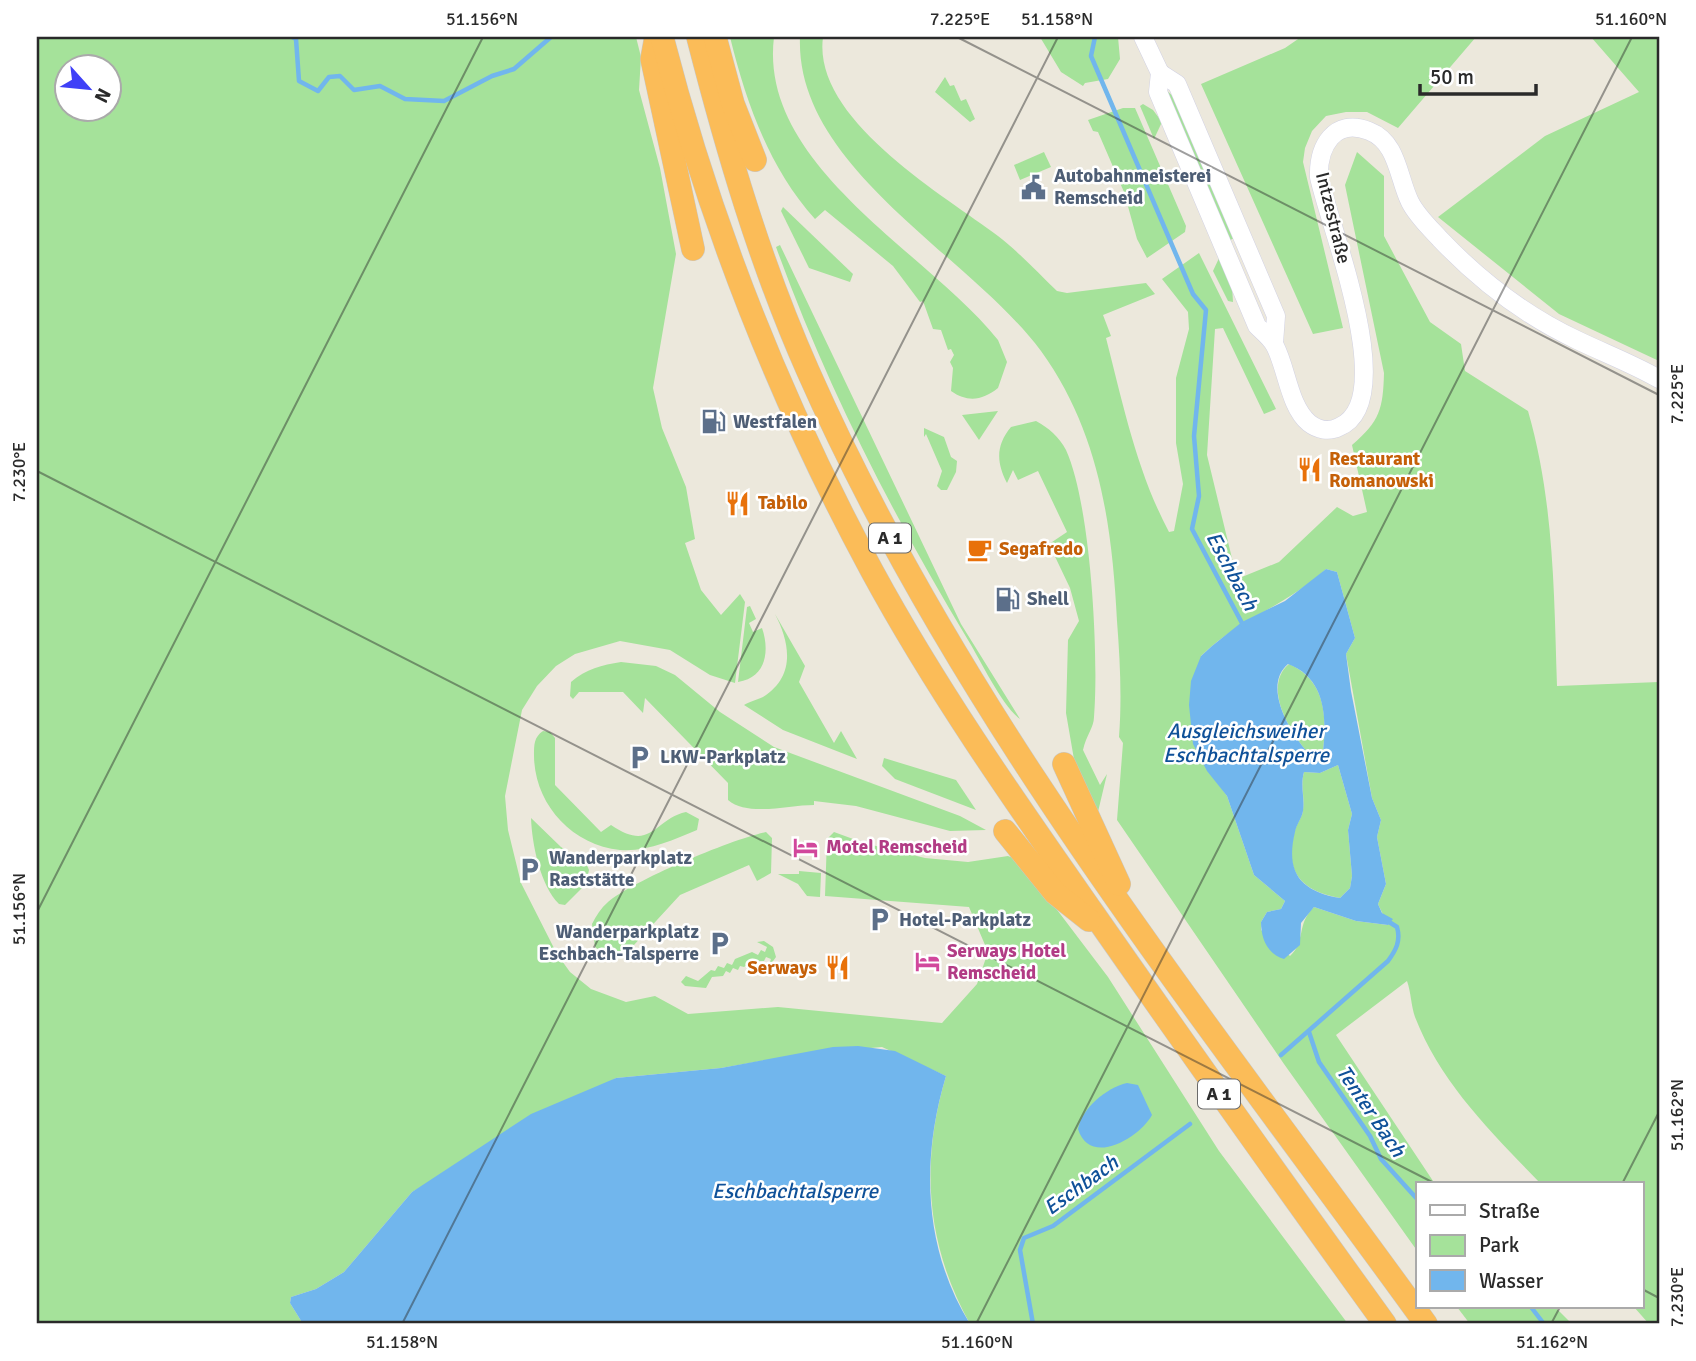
<svg xmlns="http://www.w3.org/2000/svg" width="1696" height="1361" font-family="Signika,sans-serif">
	<rect width="100%" height="100%" fill="#ece8dc"/>
	<g fill="#a5e29a" fill-rule="evenodd">
		<path d="M37,37H636L641,57L639,90L660,168L676,254L653,388L662,428L686,487L695,539L685,543L701,590L721,615L740,594L745,602L735,683L710,675L670,650L620,641L575,654L556,666L537,686L522,710L505,796L508,830L521,883L557,954L570,972L591,989L626,1002L655,996L688,1014L778,1007L942,1023L977,984L988,952L969,907L825,896L827,839L834,832L864,843L925,858L968,862L1008,856L1020,861L1108,977L1219,1151L1348,1324H970C926,1245 920,1163 946,1076L882,1047L802,1054L721,1068L616,1078L412,1192L344,1272L316,1289L291,1297L290,1303L303,1324H37ZM66,66H108V108H66Z"/>
		<path d="M730,37H774C758,166 929,253 998,340L1007,362L998,388C983,400 968,403 951,391L953,368L950,362L954,355L951,349L948,350L941,330L933,329L923,301L920,302L893,266L825,210L815,219C769,168 746,102 730,37Z"/>
		<path d="M800,37H823C812,119 942,194 998,236C1019,252 1038,273 1057,291L1067,293L1146,283L1155,294L1103,315L1111,336L1106,338C1123,404 1137,472 1169,532L1174,531L1183,484L1176,443V378L1189,329L1188,312L1162,279L1199,253L1276,409L1264,414L1223,328L1215,329L1207,455L1237,579L1279,562L1337,507L1353,516L1367,512L1352,445C1380,421 1383,409 1384,373L1345,185L1357,152L1384,176V236L1430,322L1461,344L1465,371L1528,411C1554,501 1554,593 1557,686L1659,682V1324H1649L1634,1307H1642V1184H1541C1493,1134 1441,1084 1415,1017C1411,1006 1411,992 1407,981L1336,1035L1435,1184H1418V1252L1284,1064L1117,820L1123,743L1119,737C1122,698 1120,660 1117,621C1112,524 1099,431 1041,351C970,255 795,168 800,37ZM1326,569L1337,572L1355,638L1346,654L1372,798L1381,820L1377,837L1386,884L1378,904L1388,925L1356,921L1314,907C1296,924 1306,942 1290,956L1261,930V922L1267,912L1281,909L1285,901L1254,875L1227,796L1200,758L1201,656C1238,619 1288,605 1326,569Z"/>
		<polygon points="1040,37 1118,37 1120,59 1108,79 1085,83 1083,86 1061,72"/>
		<polygon points="1301,37 1476,37 1398,128 1367,112 1346,112 1326,116 1312,131 1305,148 1303,162 1343,328 1313,334 1201,84 1285,48"/>
		<polygon points="1591,37 1659,37 1659,361 1559,314 1438,217 1545,136 1639,92"/>
		<polygon points="945,77 950,86 954,85 961,101 966,99 975,119 970,122 935,92"/>
		<polygon points="1165,89 1175,98 1235,238 1230,240"/>
		<polygon points="1143,104 1153,110 1162,122 1154,139 1140,106"/>
		<polygon points="1123,108 1135,108 1186,226 1185,232 1147,258 1137,239 1124,192 1098,132 1093,131 1088,120"/>
		<polygon points="1044,152 1051,167 1020,180 1014,165"/>
		<polygon points="783,207 853,274 850,282 809,268 781,211"/>
		<path d="M780,245L961,624L1020,719C1002,706 981,661 968,640C892,514 826,385 776,247Z"/>
		<polygon points="1220,256 1232,285 1233,302 1228,301 1213,271"/>
		<polygon points="998,411 979,440 962,415"/>
		<path d="M1036,421C1049,428 1059,437 1066,450C1091,505 1099,656 1094,717C1094,727 1086,736 1083,750L1100,785L1107,774L1097,816L1075,765L1066,713L1068,640L1079,621L1070,588L1049,544L1067,532L1038,471L1018,480L1013,470L1007,483C996,462 996,445 1011,427Z"/>
		<polygon points="924,428 944,437 951,457 957,461 956,472 947,490 941,490 937,486 942,471 926,434 924,437"/>
		<path d="M750,606L756,619L749,623L753,632L762,628C770,651 766,678 738,682L747,607Z"/>
		<path d="M775,614L805,666L799,682L834,743L841,731L857,759L783,730L744,705C748,702 757,700 763,697C796,676 790,643 775,614Z"/>
		<path d="M621,662L656,666L675,675L720,712L774,747L960,816L986,830L950,831L856,806L814,801V805C788,805 748,817 728,800V783L645,698L643,713L623,692H579L573,699L570,696L571,682C586,669 602,665 621,662Z"/>
		<path d="M1289,664C1325,680 1327,715 1323,751L1310,755C1292,736 1261,687 1289,664Z"/>
		<path d="M543,731L550,732L555,738V785L601,832L611,825C652,853 654,819 686,812L699,819L697,830C673,840 647,852 620,850C571,845 534,803 534,755C534,745 534,737 543,731Z"/>
		<polygon points="884,758 956,780 976,810 895,779 882,766"/>
		<path d="M1338,765L1352,814L1348,830L1352,876L1350,888L1340,898C1301,891 1283,871 1295,830C1297,823 1303,816 1303,810C1305,796 1300,786 1304,772L1320,773Z"/>
		<path d="M531,818L561,847L586,863L589,870L586,884L565,905L559,904C540,885 532,844 531,818Z"/>
		<path d="M766,832L772,838L771,873L757,881L749,865L680,895L622,958L608,957L595,947L592,924C596,916 601,908 608,902C634,880 732,839 766,832Z"/>
		<polygon points="799,871 821,873 820,897 807,896 798,884 778,874 799,874"/>
		<polygon points="757,942 764,941 773,947 776,957 768,968 771,959 766,957 764,961 753,961 744,967 740,966 738,970 733,968 730,973 726,971 723,976 712,977 706,988 685,986 681,982 686,976 698,981 711,970 715,971 718,966 724,968 727,963 732,965 735,959 752,952 758,955 761,950 765,952 767,947"/>
		<polygon points="1457,1307 1555,1307 1572,1324 1470,1324"/>
	</g>
	<g fill="#71b6ed" fill-rule="evenodd">
		<path d="M1326,569L1337,572L1355,638L1346,654L1351,691L1372,798L1381,820L1377,837L1386,884L1378,904L1382,913L1393,919L1388,925L1356,921L1314,907L1301,923L1300,945L1284,959C1267,954 1261,938 1261,922L1267,912L1281,909L1285,901L1254,875L1227,796L1207,771L1193,744L1189,705L1191,681L1201,656L1212,646L1242,622L1285,601ZM1288,664C1325,678 1327,716 1323,751L1310,755C1292,736 1261,687 1288,664ZM1338,765L1352,814L1348,830L1352,876L1350,888L1340,898C1301,891 1285,873 1295,832C1296,825 1302,818 1303,811C1305,798 1300,786 1304,772L1320,773Z"/>
		<path d="M858,1046L895,1051L946,1076C921,1159 923,1248 970,1324H303L290,1303L291,1297L316,1289L344,1272L412,1192L531,1114L616,1078L721,1068L833,1047Z"/>
		<path d="M1127,1083L1138,1085L1152,1115C1140,1137 1090,1168 1078,1129C1082,1108 1106,1088 1127,1083Z"/>
	</g>
	<g fill="none" stroke-linecap="round" stroke-linejoin="round">
		<g stroke="#71b6ed" stroke-width="4.5">
			<polyline points="292,37 296,39 299,81 318,91 329,77 340,76 354,90 380,86 405,99 444,101 492,76 514,69 551,37"/>
			<polyline points="1095,37 1091,56 1193,294 1206,310 1194,436 1199,496 1192,529 1243,625"/>
			<polyline points="1309,1032 1319,1062 1370,1136 1381,1159 1418,1200"/>
			<path d="M1281,1055L1388,961C1396,950 1401,941 1397,927L1386,920"/>
			<polyline points="1531,1307 1544,1324"/>
			<polyline points="1033,1324 1020,1250 1024,1238 1053,1226 1190,1124"/>
		</g>
		<defs>
			<g id="secondary">
				<path d="M1143,37L1160,73L1158,92L1257,326C1263,332 1271,338 1275,346C1287,369 1289,406 1309,423C1318,430 1329,432 1339,427C1401,401 1329,226 1319,177C1318,147 1334,117 1369,131C1398,142 1398,178 1410,202C1417,216 1430,228 1440,239C1479,280 1526,316 1577,340C1604,353 1633,364 1659,379"/>
				<polyline points="1160,73 1177,84 1276,316 1274,343"/>
			</g>
			<g id="motorway">
				<polyline points="656,37 652,59 693,249"/>
				<path d="M662,37C710,224 780,401 872,571C936,689 1014,800 1091,910C1188,1049 1286,1187 1385,1324"/>
				<path d="M698,37C727,150 760,263 808,371C961,718 1205,1018 1426,1324"/>
				<polyline points="715,37 733,104 755,160"/>
				<polyline points="1064,764 1119,884"/>
				<polyline points="1005,831 1055,893 1089,920"/>
			</g>
		</defs>
		<use href="#secondary" stroke="#d2d2e3" stroke-width="19"/>
		<use href="#motorway" stroke="#c8c8c8" stroke-width="24"/>
		<use href="#secondary" stroke="#fff" stroke-width="18"/>
		<use href="#motorway" stroke="#fbbc58" stroke-width="23"/>
	</g>
	<path fill="none" stroke="#2a2a2a" stroke-width="2" stroke-opacity="0.45" d="M957,37L1659,395M37,471L1436,1184M37,912L483,37M1622,1184L1659,1112M1642,1289L1659,1298M402,1324L1058,37M976,1324L1632,37M1551,1324L1560,1307"/>
	<defs>
		<symbol id="civic-bare" viewBox="-9 -9 18 18"><path d="M-.6-6.5H3V-4.5H.6V-3L4-1V1h2V6H-6V1h2V-1L-.6-3ZM-1.2 2.5V6h2.4V2.5Z" fill="#5c6f8a" stroke="#fff" stroke-width="2.5" paint-order="stroke"/></symbol>
		<symbol id="fuel-bare" viewBox="-9 -9 18 18"><path d="M-5.5-6h7V0h2V4h1.3V-2.5L3-4.5l.8-.8L6-3V5H2.5V1h-1V6h-7ZM-4.2-4.7v3.2H.2V-4.7Z" fill="#5c6f8a" stroke="#fff" stroke-width="2.5" paint-order="stroke"/></symbol>
		<symbol id="restaurant-bare" viewBox="-9 -9 18 18"><path d="M-5-6h1v4h1v-4h1v4h1v-4h1v5L-1.5 .5V6h-2V.5L-5-1ZM5-6V6H3V1.5H1.5Q1.5-4 5-6Z" fill="#e8710a" stroke="#fff" stroke-width="2.5" paint-order="stroke"/></symbol>
		<symbol id="cafe-bare" viewBox="-9 -9 18 18"><path d="M-5.5-4.5H6V0H3Q3 3.5 0 3.5H-2.5Q-5.5 3.5-5.5 0ZM3-3.2v2h1.7v-2ZM-6 4.5H4V6H-6Z" fill="#e8710a" stroke="#fff" stroke-width="2.5" paint-order="stroke"/></symbol>
		<symbol id="parking-bare" viewBox="-9 -9 18 18"><path d="M-3.5-5.5H1a3.5 3.5 0 0 1 0 7H-1V5.5H-3.5ZM-1-3.4V-.6H.8a1.4 1.4 0 0 0 0-2.8Z" fill="#5c6f8a" stroke="#fff" stroke-width="2.5" paint-order="stroke"/></symbol>
		<symbol id="hotel-bare" viewBox="-9 -9 18 18"><path d="M-6-4.5h1.5V1H6V5H4.5V3h-9V5H-6ZM-4 0a1.8 1.8 0 1 1 3.6 0ZM.5 0V-2.5h3Q6-2.5 6 0Z" fill="#d1479c" stroke="#fff" stroke-width="2.5" paint-order="stroke"/></symbol>
	</defs>
	<g fill-rule="evenodd">
		<use href="#civic-bare" x="1016" y="170" width="35" height="35"/>
		<use href="#fuel-bare" x="696" y="404" width="35" height="35"/>
		<use href="#restaurant-bare" x="1292" y="452" width="35" height="35"/>
		<use href="#restaurant-bare" x="720" y="486" width="35" height="35"/>
		<use href="#cafe-bare" x="962" y="532" width="35" height="35"/>
		<use href="#fuel-bare" x="990" y="582" width="35" height="35"/>
		<use href="#parking-bare" x="622" y="740" width="35" height="35"/>
		<use href="#hotel-bare" x="788" y="830" width="35" height="35"/>
		<use href="#parking-bare" x="512" y="852" width="35" height="35"/>
		<use href="#parking-bare" x="862" y="902" width="35" height="35"/>
		<use href="#parking-bare" x="702" y="926" width="35" height="35"/>
		<use href="#hotel-bare" x="910" y="944" width="35" height="35"/>
		<use href="#restaurant-bare" x="820" y="950" width="35" height="35"/>
	</g>
	<g text-anchor="middle" dominant-baseline="central" stroke-width="5" stroke-linejoin="round" paint-order="stroke">
		<g fill="#fff" stroke="#6a6a6a" stroke-width="2">
			<rect x="869" y="523.5" width="42" height="29" rx="5"/>
			<rect x="1198" y="1079.5" width="42" height="29" rx="5"/>
		</g>
		<g font-size="18" font-weight="bold" fill="#2a2a2a">
			<text x="890" y="538">A 1</text>
			<text x="1219" y="1094">A 1</text>
		</g>
		<g font-size="19" font-weight="bold" fill="#4e5e75" stroke="#fff" text-anchor="start">
			<text x="1054" y="176">Autobahnmeisterei<tspan x="1054" dy="22">Remscheid</tspan></text>
			<text x="733" y="422">Westfalen</text>
			<text x="1027" y="599">Shell</text>
			<text x="660" y="757">LKW-Parkplatz</text>
			<text x="549" y="858">Wanderparkplatz<tspan x="549" dy="22">Raststätte</tspan></text>
			<text x="899" y="920">Hotel-Parkplatz</text>
			<text x="699" y="932" text-anchor="end">Wanderparkplatz<tspan x="699" dy="22">Eschbach-Talsperre</tspan></text>
		</g>
		<g font-size="19" fill="#2a2a2a" stroke="#fff">
			<text transform="translate(1333 218) rotate(76)">Intzestraße</text>
		</g>
		<g font-size="19" font-weight="bold" fill="#c56008" stroke="#fff" text-anchor="start">
			<text x="1329" y="459">Restaurant<tspan x="1329" dy="22">Romanowski</tspan></text>
			<text x="758" y="503">Tabilo</text>
			<text x="999" y="549">Segafredo</text>
			<text x="817" y="968" text-anchor="end">Serways</text>
		</g>
		<g font-size="19" font-weight="bold" fill="#b23c85" stroke="#fff" text-anchor="start">
			<text x="826" y="847">Motel Remscheid</text>
			<text x="947" y="951">Serways Hotel<tspan x="947" dy="22">Remscheid</tspan></text>
		</g>
		<g font-size="21" font-style="italic" fill="#0f5199" stroke="#fff">
			<text transform="translate(1232 571) rotate(62)">Eschbach</text>
			<text x="1246" y="731">Ausgleichsweiher<tspan x="1246" dy="24">Eschbachtalsperre</tspan></text>
			<text transform="translate(1371 1111) rotate(56)">Tenter Bach</text>
			<text transform="translate(1081 1185) rotate(-36)">Eschbach</text>
			<text x="795" y="1191">Eschbachtalsperre</text>
		</g>
	</g>
	<rect width="1696" height="1361" fill="none" stroke="#ffffff" stroke-width="77"/>
	<rect x="1416" y="1182" width="228" height="126" fill="#ffffff" stroke="#aaaaaa" stroke-width="2"/>
	<rect x="1430" y="1205" width="35" height="10" fill="#ffffff" stroke="#aaaaaa" stroke-width="2"/>
	<text x="1479" y="1218" font-size="21" fill="#2a2a2a">Straße</text>
	<rect x="1430" y="1235" width="35" height="21" fill="#a5e29a" stroke="#aaaaaa" stroke-width="2"/>
	<text x="1479" y="1252" font-size="21" fill="#2a2a2a">Park</text>
	<rect x="1430" y="1270" width="35" height="21" fill="#71b6ed" stroke="#aaaaaa" stroke-width="2"/>
	<text x="1479" y="1288" font-size="21" fill="#2a2a2a">Wasser</text>
	<g transform="translate(88 88) rotate(117)"><circle r="33" fill="#ffffff" stroke="#aaaaaa" stroke-width="2"/>
	<path d="M0-5L12 26L0 18L-12 26Z" fill="#3f40f7"/>
	<text y="-10" font-size="19" font-weight="bold" text-anchor="middle" fill="#2a2a2a">N</text>
	</g>
	<path d="M1420 84v10h116v-10" fill="none" stroke="#2a2a2a" stroke-width="3.5"/>
	<text x="1430" y="84" font-size="21" fill="#2a2a2a" stroke="#ffffff" stroke-width="5" paint-order="stroke">50 m</text>
	<rect x="38" y="38" width="1620" height="1284" fill="none" stroke="#2a2a2a" stroke-width="2.5"/>
	<g font-size="18" text-anchor="middle" fill="#2a2a2a">
		<text x="482" y="25">51.156°N</text>
		<text x="960" y="25">7.225°E</text>
		<text x="1057" y="25">51.158°N</text>
		<text x="1631" y="25">51.160°N</text>
		<text transform="translate(1677 394) rotate(-90)" y="6">7.225°E</text>
		<text transform="translate(19 472) rotate(-90)" y="6">7.230°E</text>
		<text transform="translate(19 909) rotate(-90)" y="6">51.156°N</text>
		<text transform="translate(1677 1115) rotate(-90)" y="6">51.162°N</text>
		<text transform="translate(1677 1297) rotate(-90)" y="6">7.230°E</text>
		<text x="402" y="1348">51.158°N</text>
		<text x="977" y="1348">51.160°N</text>
		<text x="1552" y="1348">51.162°N</text>
	</g>
</svg>
